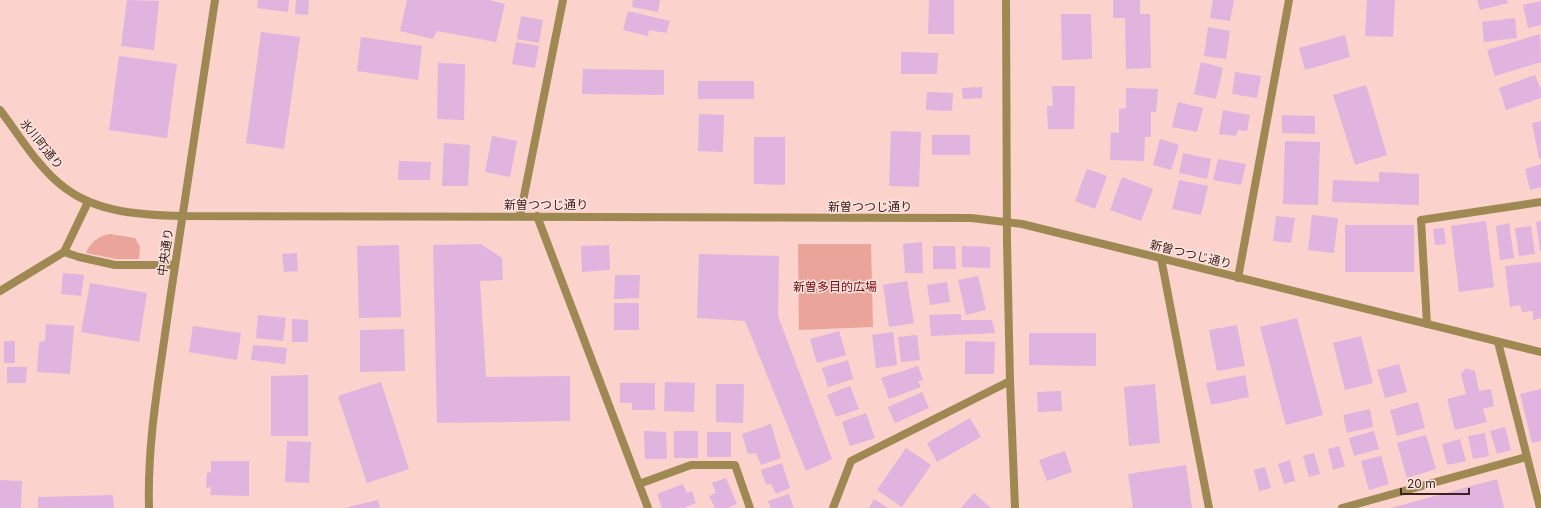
<svg xmlns="http://www.w3.org/2000/svg" width="1541" height="508" font-family="Inter,'Noto Sans JP',sans-serif">
	<rect width="100%" height="100%" fill="#fbd2cc"/>
	<g fill="#eba499">
		<path d="M110,234L135,238L140,247L139,259H116L86,253C90,242 99,236 110,234Z"/>
		<polygon points="798,244 871,244 873,327 799,330"/>
	</g>
	<g fill="#e1b3df">
		<polygon points="127,0 159,1 154,50 121,46"/>
		<polygon points="258,0 289,0 288,12 257,8"/>
		<polygon points="296,0 309,0 308,15 295,14"/>
		<polygon points="407,0 489,0 505,4 496,42 437,31 433,39 400,31"/>
		<polygon points="633,0 660,0 658,12 632,7"/>
		<polygon points="929,0 954,0 954,34 928,34"/>
		<polygon points="1113,0 1140,0 1140,14 1150,14 1151,68 1126,69 1125,18 1113,18"/>
		<polygon points="1213,0 1234,0 1230,21 1210,18"/>
		<polygon points="1367,0 1395,0 1393,37 1365,36"/>
		<polygon points="1477,0 1507,0 1508,3 1480,10"/>
		<polygon points="1541,1 1541,25 1528,28 1523,5"/>
		<polygon points="628,11 670,21 666,33 649,30 648,36 623,30"/>
		<polygon points="1061,14 1091,14 1092,59 1062,60"/>
		<polygon points="521,16 543,20 539,43 517,39"/>
		<polygon points="1515,18 1517,38 1484,42 1482,22"/>
		<polygon points="1208,27 1230,31 1226,59 1204,56"/>
		<polygon points="261,32 300,37 284,149 246,143"/>
		<polygon points="1540,34 1541,62 1495,76 1487,50"/>
		<polygon points="1345,35 1350,57 1305,70 1299,48"/>
		<polygon points="361,37 422,46 418,80 357,71"/>
		<polygon points="516,42 539,46 535,68 512,64"/>
		<polygon points="901,52 938,53 937,74 901,74"/>
		<polygon points="119,56 177,64 167,138 109,130"/>
		<polygon points="1201,62 1223,68 1216,99 1194,94"/>
		<polygon points="438,63 465,64 464,120 437,119"/>
		<polygon points="583,69 664,70 664,95 582,94"/>
		<polygon points="1235,72 1261,76 1257,98 1232,94"/>
		<polygon points="1535,75 1541,90 1541,98 1506,110 1499,88"/>
		<rect x="698" y="81" width="56" height="18"/>
		<polygon points="1366,85 1387,155 1355,165 1333,95"/>
		<polygon points="1052,86 1075,86 1074,129 1048,129 1047,106 1053,106"/>
		<polygon points="982,87 982,98 963,99 962,88"/>
		<polygon points="1126,88 1158,89 1156,112 1151,112 1151,137 1145,137 1144,161 1110,160 1111,132 1119,133 1119,109 1126,108"/>
		<polygon points="927,92 953,93 952,111 926,110"/>
		<polygon points="1178,102 1203,108 1197,132 1172,127"/>
		<polygon points="1223,110 1250,115 1247,131 1238,130 1236,136 1219,134"/>
		<polygon points="699,114 724,115 723,152 698,151"/>
		<polygon points="1282,115 1315,116 1315,134 1282,133"/>
		<polygon points="1541,121 1541,158 1539,159 1532,123"/>
		<polygon points="891,131 921,132 919,187 889,186"/>
		<rect x="932" y="135" width="38" height="20"/>
		<polygon points="492,136 517,141 510,177 485,172"/>
		<polygon points="754,137 785,137 785,185 754,184"/>
		<polygon points="1160,139 1179,145 1171,170 1153,165"/>
		<polygon points="1285,141 1320,142 1318,205 1283,204"/>
		<polygon points="444,143 470,145 468,186 442,186"/>
		<polygon points="1183,153 1211,159 1207,179 1179,173"/>
		<polygon points="1218,159 1246,164 1241,185 1213,180"/>
		<polygon points="399,161 431,162 430,180 398,180"/>
		<polygon points="1541,164 1541,187 1530,190 1525,169"/>
		<polygon points="1087,169 1107,176 1095,209 1075,201"/>
		<polygon points="1379,172 1419,174 1419,205 1332,202 1333,180 1379,182"/>
		<polygon points="1122,177 1153,189 1141,221 1110,210"/>
		<polygon points="1179,180 1208,186 1201,215 1172,209"/>
		<polygon points="1312,215 1338,218 1334,253 1308,250"/>
		<polygon points="1276,216 1295,218 1291,243 1273,241"/>
		<polygon points="1486,221 1494,287 1459,292 1451,226"/>
		<polygon points="1541,221 1541,251 1540,251 1536,222"/>
		<polygon points="1509,223 1514,258 1500,260 1496,226"/>
		<rect x="1345" y="225" width="69" height="47"/>
		<polygon points="1531,226 1535,254 1519,256 1515,228"/>
		<polygon points="1444,228 1446,244 1435,245 1433,229"/>
		<polygon points="922,242 923,273 905,273 903,244"/>
		<polygon points="481,244 502,258 503,280 480,281 486,377 570,376 570,421 437,423 433,245"/>
		<polygon points="399,245 401,317 359,318 357,246"/>
		<polygon points="609,245 610,270 582,272 581,246"/>
		<polygon points="933,246 955,246 956,269 933,269"/>
		<polygon points="962,246 990,247 990,268 962,267"/>
		<polygon points="297,253 298,271 284,272 282,254"/>
		<polygon points="699,254 779,256 778,316 832,459 806,471 745,321 697,318"/>
		<polygon points="1541,262 1541,318 1533,320 1533,311 1522,312 1520,305 1510,307 1505,266"/>
		<polygon points="63,273 84,275 81,296 61,294"/>
		<polygon points="615,275 640,275 639,298 614,299"/>
		<polygon points="978,276 986,310 966,315 958,280"/>
		<polygon points="907,281 914,323 889,327 883,285"/>
		<polygon points="947,282 950,302 930,305 927,285"/>
		<polygon points="90,283 147,293 139,342 81,332"/>
		<rect x="614" y="303" width="25" height="27"/>
		<polygon points="961,314 961,320 992,320 995,333 931,336 929,315"/>
		<polygon points="258,315 286,318 283,341 256,338"/>
		<polygon points="1297,318 1323,415 1286,425 1260,327"/>
		<polygon points="292,319 308,320 308,342 292,342"/>
		<polygon points="46,324 74,326 70,374 37,372 39,342 45,341"/>
		<polygon points="1237,325 1245,366 1217,371 1209,330"/>
		<polygon points="193,326 241,333 237,360 189,352"/>
		<polygon points="404,329 405,371 360,372 360,330"/>
		<polygon points="839,331 846,355 817,363 810,339"/>
		<polygon points="893,332 897,365 876,368 872,335"/>
		<polygon points="1029,333 1096,333 1096,366 1029,365"/>
		<polygon points="917,335 920,360 901,362 898,337"/>
		<polygon points="1361,336 1373,383 1345,390 1333,343"/>
		<rect x="4" y="341" width="11" height="22"/>
		<polygon points="965,341 995,342 994,374 965,374"/>
		<polygon points="253,345 287,348 285,364 251,360"/>
		<polygon points="848,360 853,379 828,387 822,368"/>
		<polygon points="1399,364 1407,392 1385,398 1377,370"/>
		<polygon points="918,366 923,380 918,381 921,387 889,399 881,378"/>
		<polygon points="7,367 27,367 26,383 7,383"/>
		<polygon points="1466,368 1475,371 1479,391 1491,389 1494,406 1483,409 1487,422 1455,430 1447,399 1466,394 1461,374"/>
		<polygon points="308,375 308,436 271,436 271,376"/>
		<polygon points="1245,375 1249,397 1211,405 1206,383"/>
		<polygon points="381,382 409,469 367,483 338,396"/>
		<polygon points="665,382 695,383 694,412 664,411"/>
		<polygon points="620,383 655,383 655,410 632,410 632,403 620,403"/>
		<polygon points="716,384 744,384 743,423 716,422"/>
		<polygon points="1155,384 1160,443 1129,446 1124,387"/>
		<polygon points="850,386 859,409 836,417 827,395"/>
		<polygon points="1541,389 1541,441 1532,443 1520,394"/>
		<polygon points="1061,391 1062,411 1038,412 1037,392"/>
		<polygon points="922,392 929,408 895,423 888,407"/>
		<polygon points="1418,402 1425,428 1397,436 1390,410"/>
		<polygon points="1370,409 1373,427 1347,433 1343,415"/>
		<polygon points="866,413 875,438 850,446 842,422"/>
		<polygon points="970,418 981,437 937,462 927,443"/>
		<polygon points="771,424 781,458 761,465 756,453 748,454 742,434"/>
		<polygon points="1505,427 1511,450 1497,454 1490,431"/>
		<polygon points="644,431 666,432 667,459 645,459"/>
		<rect x="674" y="431" width="24" height="27"/>
		<polygon points="1374,431 1379,449 1354,456 1349,438"/>
		<rect x="707" y="432" width="24" height="25"/>
		<polygon points="1485,433 1489,456 1473,459 1468,436"/>
		<polygon points="1426,435 1436,469 1407,478 1397,443"/>
		<polygon points="1460,439 1466,461 1447,465 1442,444"/>
		<polygon points="287,441 311,442 309,483 285,482"/>
		<polygon points="1339,446 1345,466 1333,470 1328,449"/>
		<polygon points="906,448 931,465 902,507 877,490"/>
		<polygon points="1065,451 1072,472 1047,481 1039,460"/>
		<polygon points="1314,453 1320,474 1309,477 1303,456"/>
		<polygon points="1381,456 1389,484 1369,490 1361,461"/>
		<polygon points="1290,460 1295,481 1284,484 1278,464"/>
		<polygon points="211,461 249,461 249,496 210,495 211,487 206,488 207,473 211,472"/>
		<polygon points="782,463 790,488 776,494 771,484 766,485 761,470"/>
		<polygon points="1186,465 1192,508 1133,508 1128,474"/>
		<polygon points="1265,467 1271,488 1259,491 1254,470"/>
		<polygon points="726,478 737,504 727,508 715,508 709,496 716,493 712,483"/>
		<polygon points="1497,479 1504,508 1391,508"/>
		<polygon points="0,480 22,481 21,508 0,508"/>
		<polygon points="683,484 687,493 692,491 696,503 683,508 662,508 657,494"/>
		<polygon points="974,493 991,508 961,508"/>
		<polygon points="789,494 794,508 771,508 768,501"/>
		<polygon points="113,495 114,508 38,508 38,497"/>
		<polygon points="874,499 888,508 869,508"/>
		<polygon points="378,500 380,508 348,508 348,507"/>
	</g>
	<g fill="none" stroke-linecap="round" stroke-linejoin="round">
		<g stroke="#9f8953" stroke-width="8">
			<polyline points="1006,0 1007,243 1010,381 1015,508"/>
			<polyline points="520,216 563,0"/>
			<polyline points="537,216 648,508"/>
			<polyline points="64,252 79,257 115,265 175,265"/>
			<polyline points="1161,258 1209,508"/>
			<polyline points="1238,278 1289,0"/>
			<polyline points="1427,324 1421,220 1541,202"/>
			<polyline points="1498,342 1540,508"/>
			<polyline points="639,484 691,465 735,465 750,508"/>
			<polyline points="833,508 851,461 1010,381"/>
			<polyline points="1342,508 1526,457"/>
		</g>
		<g stroke="#9f8953" stroke-width="8">
			<path d="M0,110C20,136 38,168 65,188C98,213 142,215 182,216L971,218L1022,224L1541,352"/>
			<polyline points="0,291 64,252 88,202"/>
			<path d="M149,508C147,440 160,373 169,306C184,204 199,102 215,0"/>
		</g>
	</g>
	<g text-anchor="middle" dominant-baseline="central" stroke-width="3" stroke-linejoin="round" paint-order="stroke">
		<g font-size="12" fill="#3c231f" stroke="#ffe3df">
			<text transform="translate(42 144) rotate(51)">氷川町通り</text>
			<text x="546" y="204">新曽つつじ通り</text>
			<text x="870" y="206">新曽つつじ通り</text>
			<text transform="translate(165 252) rotate(-82)">中央通り</text>
			<text transform="translate(1191 254) rotate(14)">新曽つつじ通り</text>
		</g>
		<g font-size="12" fill="#750708" stroke="#ffe3df">
			<text x="835" y="286">新曽多目的広場</text>
		</g>
	</g>
	<path d="M1401 488v6h68v-6" fill="none" stroke="#3c231f" stroke-width="2"/>
	<text x="1407" y="488" font-size="12" fill="#3c231f" stroke="#ffe3df" stroke-width="3" paint-order="stroke">20 m</text>
</svg>
